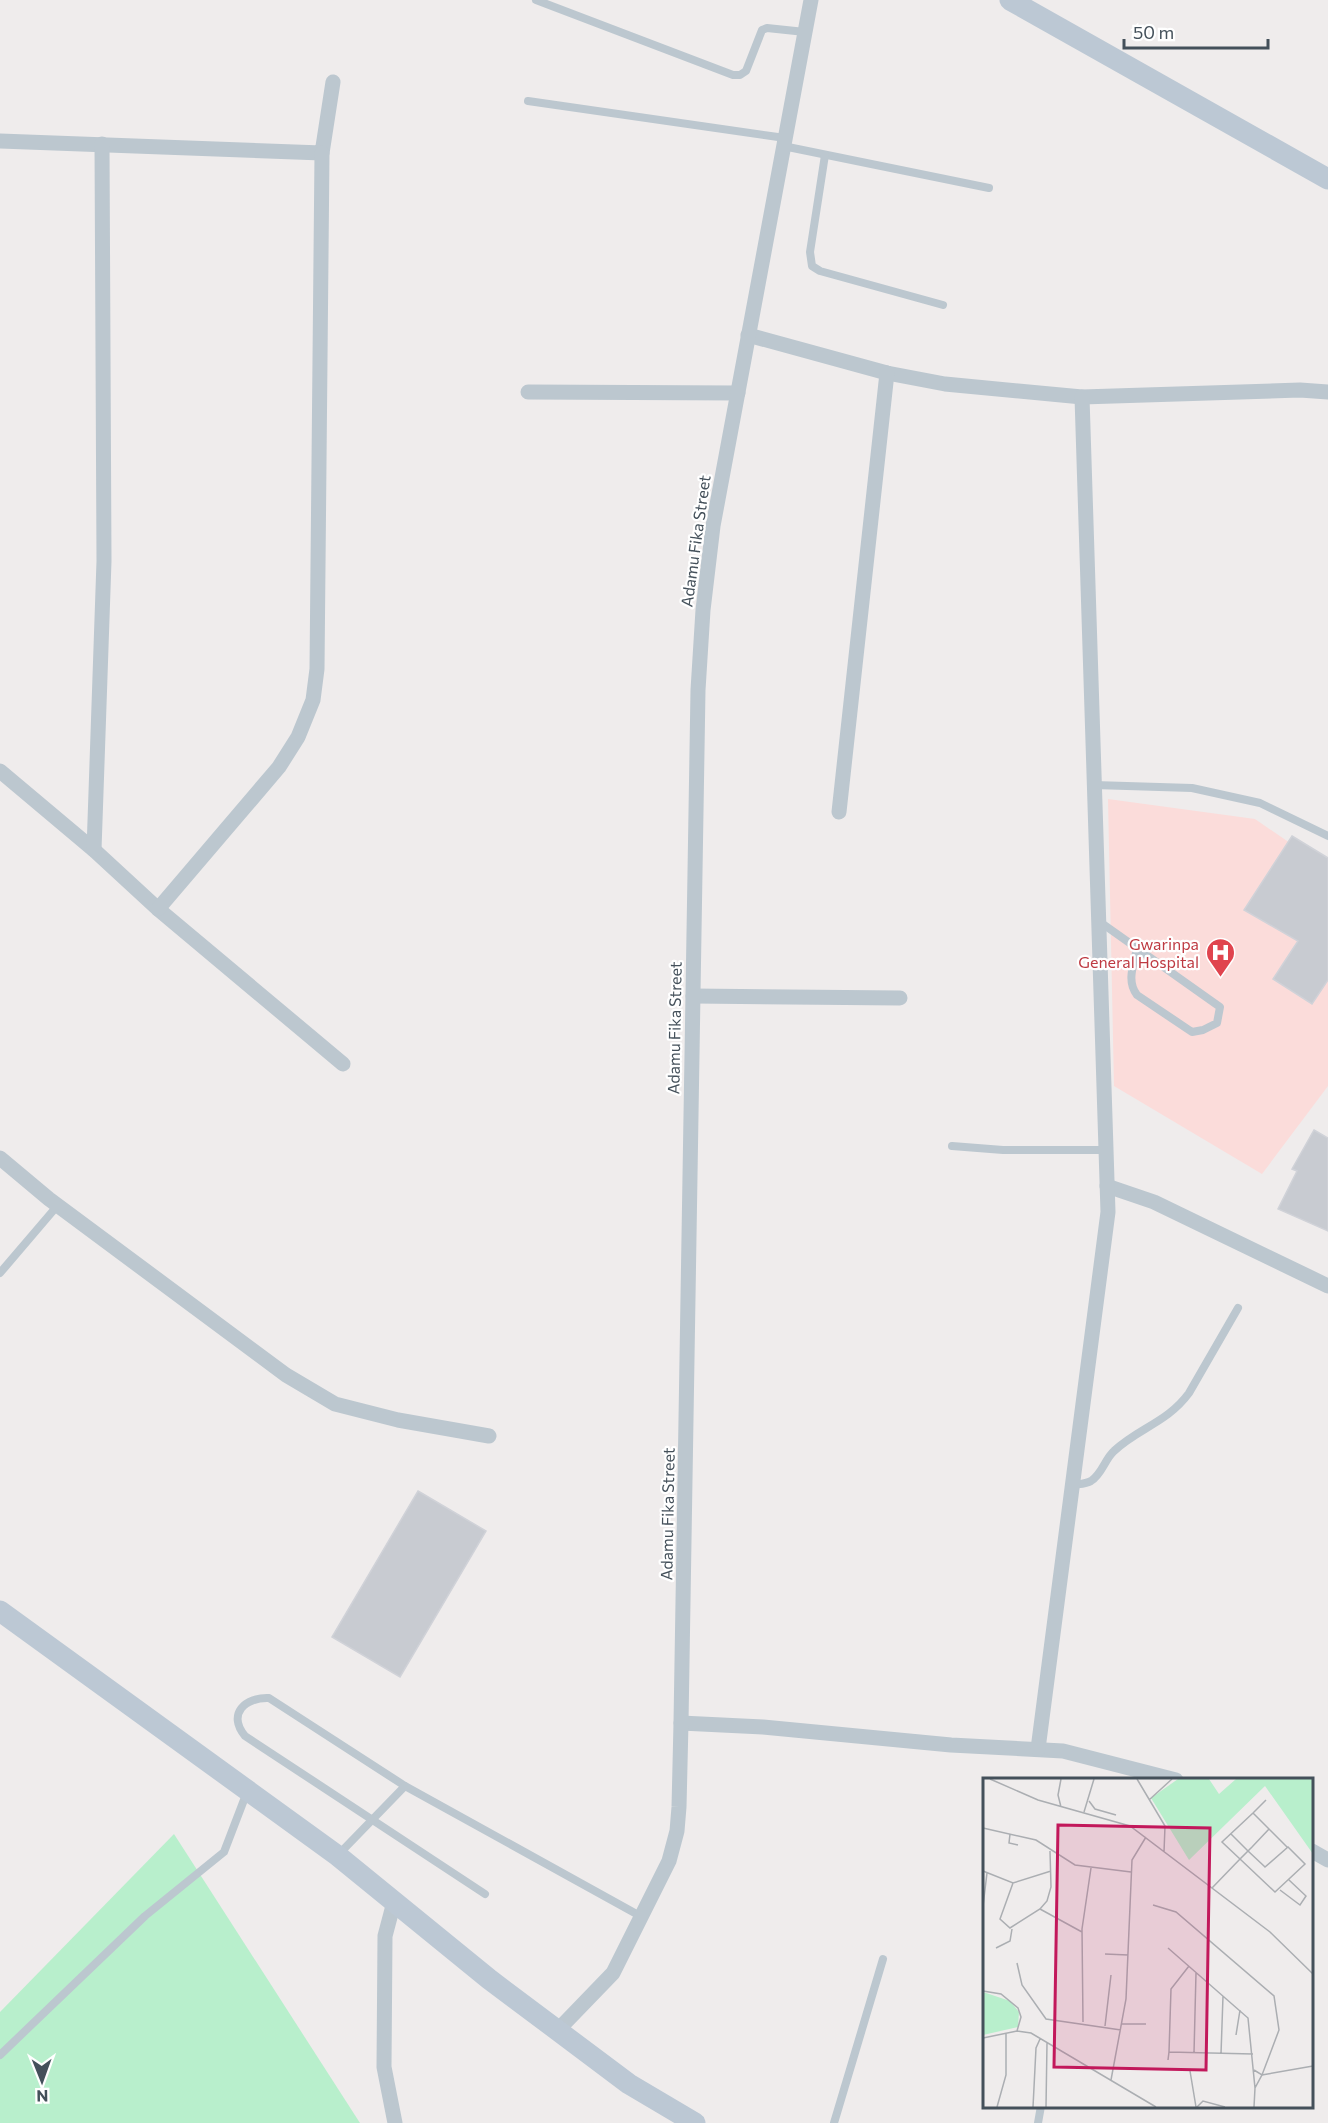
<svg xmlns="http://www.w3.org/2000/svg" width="1328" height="2123" font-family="Commissioner,sans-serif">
	<rect width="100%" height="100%" fill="#efecec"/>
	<polygon fill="#fbdcda" points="1108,799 1255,819 1328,869 1328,1086 1262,1174 1114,1086"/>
	<polygon fill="#b8efcc" points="174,1834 360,2123 0,2123 0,2012"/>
	<g fill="#c8cbd1" stroke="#d0d2d8" stroke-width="1.5">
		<polygon points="1292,836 1328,858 1328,980 1312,1004 1273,979 1298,941 1244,910"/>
		<polygon points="1314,1130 1328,1138 1328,1231 1278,1209 1297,1171 1292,1169"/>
		<polygon points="418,1491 486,1531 400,1677 332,1637"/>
	</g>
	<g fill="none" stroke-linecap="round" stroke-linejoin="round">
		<g stroke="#bcc7cf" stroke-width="8">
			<polyline points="536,0 733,75 740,75 746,71 762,30 767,28 805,32"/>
			<polyline points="528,101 785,138"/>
			<polyline points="783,146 989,188"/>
			<polyline points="825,155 810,252 812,266 820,271 943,305"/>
			<polyline points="1094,785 1192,788 1260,803 1328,836"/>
			<path d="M1100,922L1220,1007L1217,1023L1203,1030L1192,1032L1137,995C1126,981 1134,964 1137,948"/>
			<polyline points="952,1146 1003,1150 1106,1150"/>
			<polyline points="0,1273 58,1205"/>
			<path d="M1073,1485C1079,1484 1086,1484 1091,1481C1102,1474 1105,1459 1114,1451C1138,1428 1167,1423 1189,1393L1238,1308"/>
			<path d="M405,1786L269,1698C245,1697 227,1714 245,1736L485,1894"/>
			<polyline points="338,1855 405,1786 642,1917"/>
			<polyline points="0,2055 145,1916 224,1852 247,1792"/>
			<polyline points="834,2123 883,1959"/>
			<polyline points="1038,2123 1041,2106"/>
		</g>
		<g stroke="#bcc7cf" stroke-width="15">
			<polyline points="0,141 322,153 333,82"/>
			<polyline points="748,335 887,373 945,384 1082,397 1300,390 1328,392"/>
			<polyline points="528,392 738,393"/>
			<polyline points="0,771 94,850 158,909 343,1064"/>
			<polyline points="839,812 887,373"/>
			<polyline points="94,850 104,561 102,144"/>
			<polyline points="158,909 279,767 298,737 313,700 317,669 322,153"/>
			<polyline points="693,996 900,998"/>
			<polyline points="0,1158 49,1199 286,1375 335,1404 398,1420 489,1436"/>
			<polyline points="1107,1186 1154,1202 1328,1286"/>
			<polyline points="681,1723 763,1727 951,1745 1063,1751 1176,1780"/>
			<polyline points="1038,1749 1108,1212 1082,397"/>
			<polyline points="1312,1851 1328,1860"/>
			<polyline points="394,1902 385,1936 384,2067 395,2123"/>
			<polyline points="558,2030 613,1973 669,1861 677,1831 679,1807 681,1723 698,690 703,610 713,526 811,0"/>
		</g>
		<g stroke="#bcc8d4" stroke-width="21">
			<polyline points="1010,0 1328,179"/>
			<polyline points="0,1611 338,1856 489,1979 629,2084 695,2123"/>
		</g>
	</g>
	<defs>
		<symbol id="hospital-pin" viewBox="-11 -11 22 30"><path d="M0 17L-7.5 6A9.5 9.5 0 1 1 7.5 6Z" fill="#e0444e" stroke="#fff"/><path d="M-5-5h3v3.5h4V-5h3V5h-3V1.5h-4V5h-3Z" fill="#fff"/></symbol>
	</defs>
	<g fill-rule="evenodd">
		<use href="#hospital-pin" x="1204" y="936" width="33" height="45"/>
	</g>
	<g text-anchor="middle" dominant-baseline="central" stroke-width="4.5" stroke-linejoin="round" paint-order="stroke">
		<g font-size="16" fill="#44505a" stroke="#fff">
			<text transform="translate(695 541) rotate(-82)">Adamu Fika Street</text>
			<text transform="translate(674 1028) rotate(-89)">Adamu Fika Street</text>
			<text transform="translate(667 1514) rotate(-89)">Adamu Fika Street</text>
		</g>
		<g font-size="16" fill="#be3a42" stroke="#fff" text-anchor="end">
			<text x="1199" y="943">Gwarinpa<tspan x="1199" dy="18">General Hospital</tspan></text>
		</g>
	</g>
	<g transform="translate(983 1778)">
		<rect width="330" height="330" fill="#efecec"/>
		<path d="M195,1H226L236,16L253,1H330V76L282,8L206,82L168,20ZM0,214L27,223L36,234L35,249L0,257Z" fill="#b8efcc"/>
		<path fill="none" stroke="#abaeb2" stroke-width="1.5" d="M7,1L55,22L147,48L287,154L330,196M154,1L182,48L181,74M166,22L189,1M106,23L112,31L133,37M78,29L75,17L78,1M101,34L111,1M270,35L283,22M0,50L53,62L92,87L148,94M286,51L304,69M27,56L26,65L35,67M0,93L30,105L68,93M30,105L17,141L27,150L57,131L64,123L68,109L67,73M229,110L257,81L269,69L286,51L270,35L239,64L257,81L292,114L322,86L305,69L282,89L281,88L265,73L248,56M297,112L317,127L323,118L306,102M170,127L193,134L291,218L296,252L279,297L271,292M0,128L4,95M57,131L99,154M13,170L27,163L29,151M185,170L265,240L272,310M122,176L145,177M34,185L39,207L63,241L138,252M0,213L18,216L35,230L38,239L34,253M100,244L99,151L108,90M139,246H163M122,248L128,197M253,257L257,232M0,260L34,253L48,255L173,329M186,274L188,211L206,188M211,275L213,195M238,276L240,218M185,282L186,274L270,276M207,293L213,329M128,302L143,221L149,82L163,59M14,329L23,297V256M50,329L53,270L57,261M63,329L64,265M214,329L220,323L242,329M271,329L272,310L279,297L330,288"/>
		<path fill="#c2185b" fill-opacity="0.15" stroke="#c2185b" stroke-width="3" d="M75,47L227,50L223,292L71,289Z"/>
		<rect width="330" height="330" fill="none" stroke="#44505a" stroke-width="3"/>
	</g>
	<g transform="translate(42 2081) rotate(179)" stroke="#ffffff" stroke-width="4.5" paint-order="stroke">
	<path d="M0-4.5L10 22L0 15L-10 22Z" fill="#44505a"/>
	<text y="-9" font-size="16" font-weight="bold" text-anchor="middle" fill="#44505a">N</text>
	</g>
	<path d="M1124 39v9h144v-9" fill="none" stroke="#44505a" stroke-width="3"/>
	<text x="1133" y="39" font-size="18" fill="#44505a" stroke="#ffffff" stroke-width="4.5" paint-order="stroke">50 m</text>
</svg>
